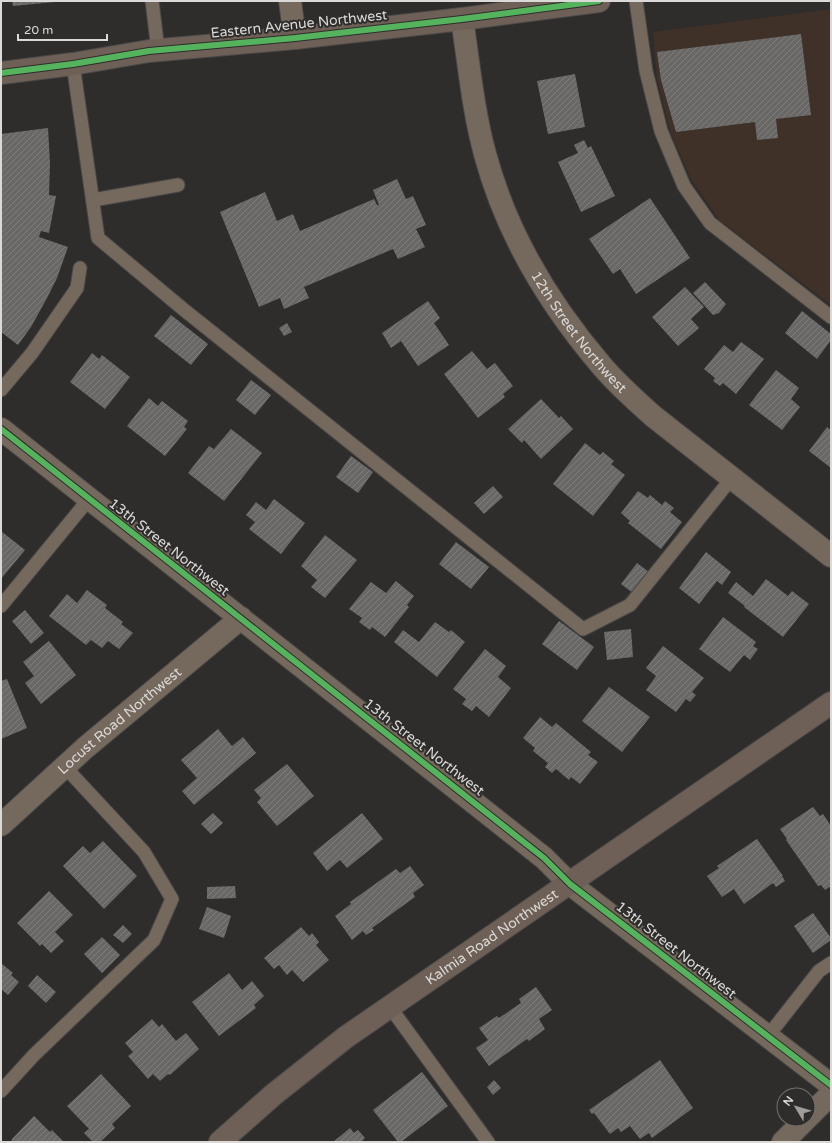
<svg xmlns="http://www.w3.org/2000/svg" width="832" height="1143" font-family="'Varela Round',sans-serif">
	<defs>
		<pattern id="building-hatch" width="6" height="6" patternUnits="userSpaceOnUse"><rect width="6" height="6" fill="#696867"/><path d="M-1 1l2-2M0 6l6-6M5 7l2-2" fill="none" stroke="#7e7d7c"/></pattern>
	</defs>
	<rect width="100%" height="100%" fill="#2e2d2c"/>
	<polygon fill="#3f3028" points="831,9 831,305 719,220 691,179 671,134 657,79 653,32"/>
	<g fill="url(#building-hatch)">
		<polygon points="12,1 55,1 55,2 13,6"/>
		<polygon points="801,34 811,115 776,119 778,138 757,140 755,122 676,132 661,80 657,52"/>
		<polygon points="575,74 585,127 548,134 537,81"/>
		<polygon points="48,128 50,163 49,195 56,196 49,233 41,231 39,237 68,247 57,278 47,298 31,327 18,345 1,332 1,134"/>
		<polygon points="584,140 588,148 591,146 615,196 581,212 558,162 578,153 574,145"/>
		<polygon points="397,179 406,199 413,196 426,225 416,229 425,247 398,259 393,249 304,287 309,298 284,309 280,298 259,307 220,212 265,192 277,221 293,214 300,231 374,199 377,205 379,205 373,190"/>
		<polygon points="650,198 690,258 636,294 620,269 613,274 589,239"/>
		<polygon points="705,282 726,304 719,313 713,315 693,293"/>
		<polygon points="685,287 704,307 691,319 699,328 678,346 652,317"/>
		<polygon points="428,301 440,318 434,323 449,345 418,366 401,341 391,348 382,333"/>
		<polygon points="802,311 831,334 831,340 817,359 785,333"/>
		<polygon points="171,315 208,344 191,365 154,336"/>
		<polygon points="287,323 292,332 284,336 279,328"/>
		<polygon points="741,342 764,359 736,394 723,383 720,386 713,381 715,378 704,369 724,345 733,352"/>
		<polygon points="472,351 487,369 495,363 513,386 503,394 505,397 478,418 444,374"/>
		<polygon points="92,353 99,359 102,355 130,377 105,409 70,382"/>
		<polygon points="776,370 799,388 791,399 800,407 782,430 749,405"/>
		<polygon points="251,380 271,395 255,415 236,400"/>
		<polygon points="149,398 158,406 162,401 188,421 184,427 187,429 165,456 127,426"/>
		<polygon points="541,399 559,418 561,416 573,429 541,459 524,440 522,443 508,429"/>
		<polygon points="827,427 831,430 831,468 809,451"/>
		<polygon points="231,429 262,453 224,501 188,473 209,446 214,449"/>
		<polygon points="585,443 600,455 603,452 614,461 611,464 625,475 593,516 553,484"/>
		<polygon points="351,456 373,472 358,493 336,477"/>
		<polygon points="493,486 503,497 484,514 474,503"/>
		<polygon points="638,491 648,498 650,495 662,505 665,501 674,508 670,512 682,522 661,549 628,523 630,521 621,513"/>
		<polygon points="274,499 305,523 281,554 249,529 255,522 246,515 256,502 266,510"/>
		<polygon points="1,531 25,550 1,579"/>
		<polygon points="325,535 357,560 325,598 311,587 317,580 301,566"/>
		<polygon points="456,542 489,567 471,589 439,564"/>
		<polygon points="706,552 731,572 722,585 717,581 699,604 679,588"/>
		<polygon points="637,563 649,572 633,593 621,584"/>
		<polygon points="766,579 788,596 792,591 809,604 783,637 744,607 745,606 728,593 736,582 753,596"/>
		<polygon points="396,581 414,596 407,605 409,607 385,637 372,627 370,630 359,622 362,618 349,609 371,582 386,593"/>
		<polygon points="87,590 107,605 105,608 123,622 121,624 133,633 119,649 108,641 102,648 91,640 86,645 49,616 67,594 77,603"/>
		<polygon points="25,610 44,633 31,644 12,621"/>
		<polygon points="723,617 756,642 753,646 758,649 750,660 744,655 730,672 699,649"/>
		<polygon points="559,621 594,647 577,670 542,644"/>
		<polygon points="435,622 449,632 451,630 465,642 437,677 394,642 403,630 419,642"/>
		<polygon points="631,629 633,657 607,660 604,632"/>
		<polygon points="49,641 76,675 41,704 25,683 34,676 23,662"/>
		<polygon points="663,646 704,678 692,692 696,695 690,702 686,699 676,712 646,690 656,676 646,668"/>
		<polygon points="485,649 506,666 498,677 511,688 489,717 476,706 472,711 462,704 466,699 453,689"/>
		<polygon points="7,679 27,728 1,739 1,681"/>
		<polygon points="609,687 650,717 622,752 582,721"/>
		<polygon points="540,717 552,727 556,723 591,752 588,755 598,762 580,784 571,777 569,780 556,769 552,773 545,767 548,763 533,751 535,748 523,738"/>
		<polygon points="218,729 232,746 243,737 256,753 194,805 182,791 197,778 181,760"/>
		<polygon points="287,764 314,796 277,826 257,802 261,798 254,790"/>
		<polygon points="813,807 820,816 823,814 831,826 831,886 825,890 821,885 818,886 786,840 787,839 780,829"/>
		<polygon points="213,813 223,823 211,834 201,824"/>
		<polygon points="362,813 383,839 347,868 340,860 327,871 313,853"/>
		<polygon points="757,839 783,876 782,876 785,881 776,887 773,883 744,904 734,889 722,897 707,876 719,868 717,866"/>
		<polygon points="103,841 137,876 104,909 63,866 83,846 90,853"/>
		<polygon points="410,866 424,885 413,893 415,897 372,928 374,930 366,935 363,931 352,940 335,916 351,904 350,902 396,869 400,873"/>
		<polygon points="235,886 236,898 207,899 207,887"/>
		<polygon points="49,891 73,915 55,932 64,941 51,953 42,944 40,946 17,923"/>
		<polygon points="207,907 231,916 224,938 199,929"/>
		<polygon points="813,913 831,938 831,940 813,953 794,926"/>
		<polygon points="123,925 132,934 123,943 113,935"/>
		<polygon points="301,927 309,936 312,933 319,942 316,945 329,960 303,982 292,970 287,975 279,965 274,969 264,958"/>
		<polygon points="102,937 120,955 102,973 84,954"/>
		<polygon points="1,963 13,973 11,975 19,982 8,995 1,989"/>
		<polygon points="229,973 242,990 252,981 264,996 254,1005 256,1008 219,1036 192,1002"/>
		<polygon points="37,975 56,992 46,1003 28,986"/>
		<polygon points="536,987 552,1010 539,1019 545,1029 529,1041 527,1039 489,1066 476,1048 488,1040 479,1028 497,1016 499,1018 521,1003 519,999"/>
		<polygon points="152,1019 159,1027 162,1024 176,1041 186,1033 199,1049 170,1075 168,1074 160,1081 153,1074 148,1079 128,1056 133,1052 125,1043"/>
		<polygon points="660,1060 693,1108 652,1138 649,1133 640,1139 630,1126 621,1132 618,1128 610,1134 594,1113 592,1114 589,1110"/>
		<polygon points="422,1072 448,1106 401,1142 398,1142 373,1110"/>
		<polygon points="101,1074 131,1106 112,1124 115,1128 100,1142 93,1142 84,1133 89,1129 67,1106"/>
		<polygon points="494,1080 501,1088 493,1095 487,1087"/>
		<polygon points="34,1116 50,1132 52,1130 64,1142 10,1142 12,1140 12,1139"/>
		<polygon points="350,1128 354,1133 358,1130 365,1138 361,1142 333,1142"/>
	</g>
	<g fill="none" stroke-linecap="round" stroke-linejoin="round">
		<defs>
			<g id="lane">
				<polyline points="152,1 158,50"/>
				<polyline points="636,1 646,71 661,131 684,186 710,223 831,317"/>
				<polyline points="73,64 98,238 183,309 583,629 630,605 731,479"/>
				<polyline points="93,200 178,185"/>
				<polyline points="1,390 32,353 77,288 80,268"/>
				<polyline points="1,606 89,499"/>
				<polyline points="390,1007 488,1142"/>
				<polyline points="768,1036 819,971 831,963"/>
				<polyline points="1,1091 34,1055 154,940 172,899 144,852 65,767"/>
			</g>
			<g id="street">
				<polyline points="290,1 295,38"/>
				<path id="s1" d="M462,19C469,64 473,110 485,154C506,232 549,304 601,365C617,384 635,400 653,416L831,556"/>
				<polyline points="1,429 544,858 570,884 831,1085"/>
				<path id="s2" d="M1,825L85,748L241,618"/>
				<polyline points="808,1117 831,1094"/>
				<polyline points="783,1142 806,1119"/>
			</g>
			<g id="secondary">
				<polyline points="1,73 73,64 149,51 295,38 462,19 599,1"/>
				<path id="s3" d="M220,1142L273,1095L346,1037L831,703"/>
			</g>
		</defs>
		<use href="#lane" stroke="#4a4948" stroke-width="15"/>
		<use href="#street" stroke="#4a4948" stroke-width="24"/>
		<use href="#secondary" stroke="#4a4948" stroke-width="24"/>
		<use href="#lane" stroke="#75685c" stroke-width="13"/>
		<use href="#street" stroke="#75685c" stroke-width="22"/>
		<use href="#secondary" stroke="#6e6056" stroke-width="22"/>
		<defs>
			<g id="cycleway">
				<polyline points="1,73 73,64 149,51 295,38 462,19 599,1"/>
				<polyline points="1,429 544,858 570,884 831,1085"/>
			</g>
		</defs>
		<use href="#cycleway" stroke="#2f2d2b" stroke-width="8"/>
		<use href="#cycleway" stroke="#56b35d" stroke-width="6"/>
	</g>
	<g text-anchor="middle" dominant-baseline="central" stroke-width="4" stroke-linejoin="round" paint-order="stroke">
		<g font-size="14" fill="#dbdad8" stroke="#2f2d2b">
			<text transform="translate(299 24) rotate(-6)">Eastern Avenue Northwest</text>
			<text stroke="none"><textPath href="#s1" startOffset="340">12th Street Northwest</textPath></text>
			<text transform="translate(169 547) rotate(38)">13th Street Northwest</text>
			<text stroke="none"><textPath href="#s2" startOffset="158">Locust Road Northwest</textPath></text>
			<text transform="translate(424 747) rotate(38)">13th Street Northwest</text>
			<text stroke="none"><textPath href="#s3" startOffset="341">Kalmia Road Northwest</textPath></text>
			<text transform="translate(676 950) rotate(38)">13th Street Northwest</text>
		</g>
	</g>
	<rect width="832" height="1143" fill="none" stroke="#dbdad8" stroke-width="4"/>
	<g transform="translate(796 1107) rotate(308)"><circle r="19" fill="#2f2d2b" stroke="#747270"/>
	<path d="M0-3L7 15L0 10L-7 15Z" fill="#9e9d9c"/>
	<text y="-6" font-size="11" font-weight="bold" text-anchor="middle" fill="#dbdad8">N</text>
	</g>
	<path d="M18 34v6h89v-6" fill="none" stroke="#dbdad8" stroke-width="2"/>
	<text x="24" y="34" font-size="12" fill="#dbdad8" stroke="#2f2d2b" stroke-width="3" paint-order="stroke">20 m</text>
</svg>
